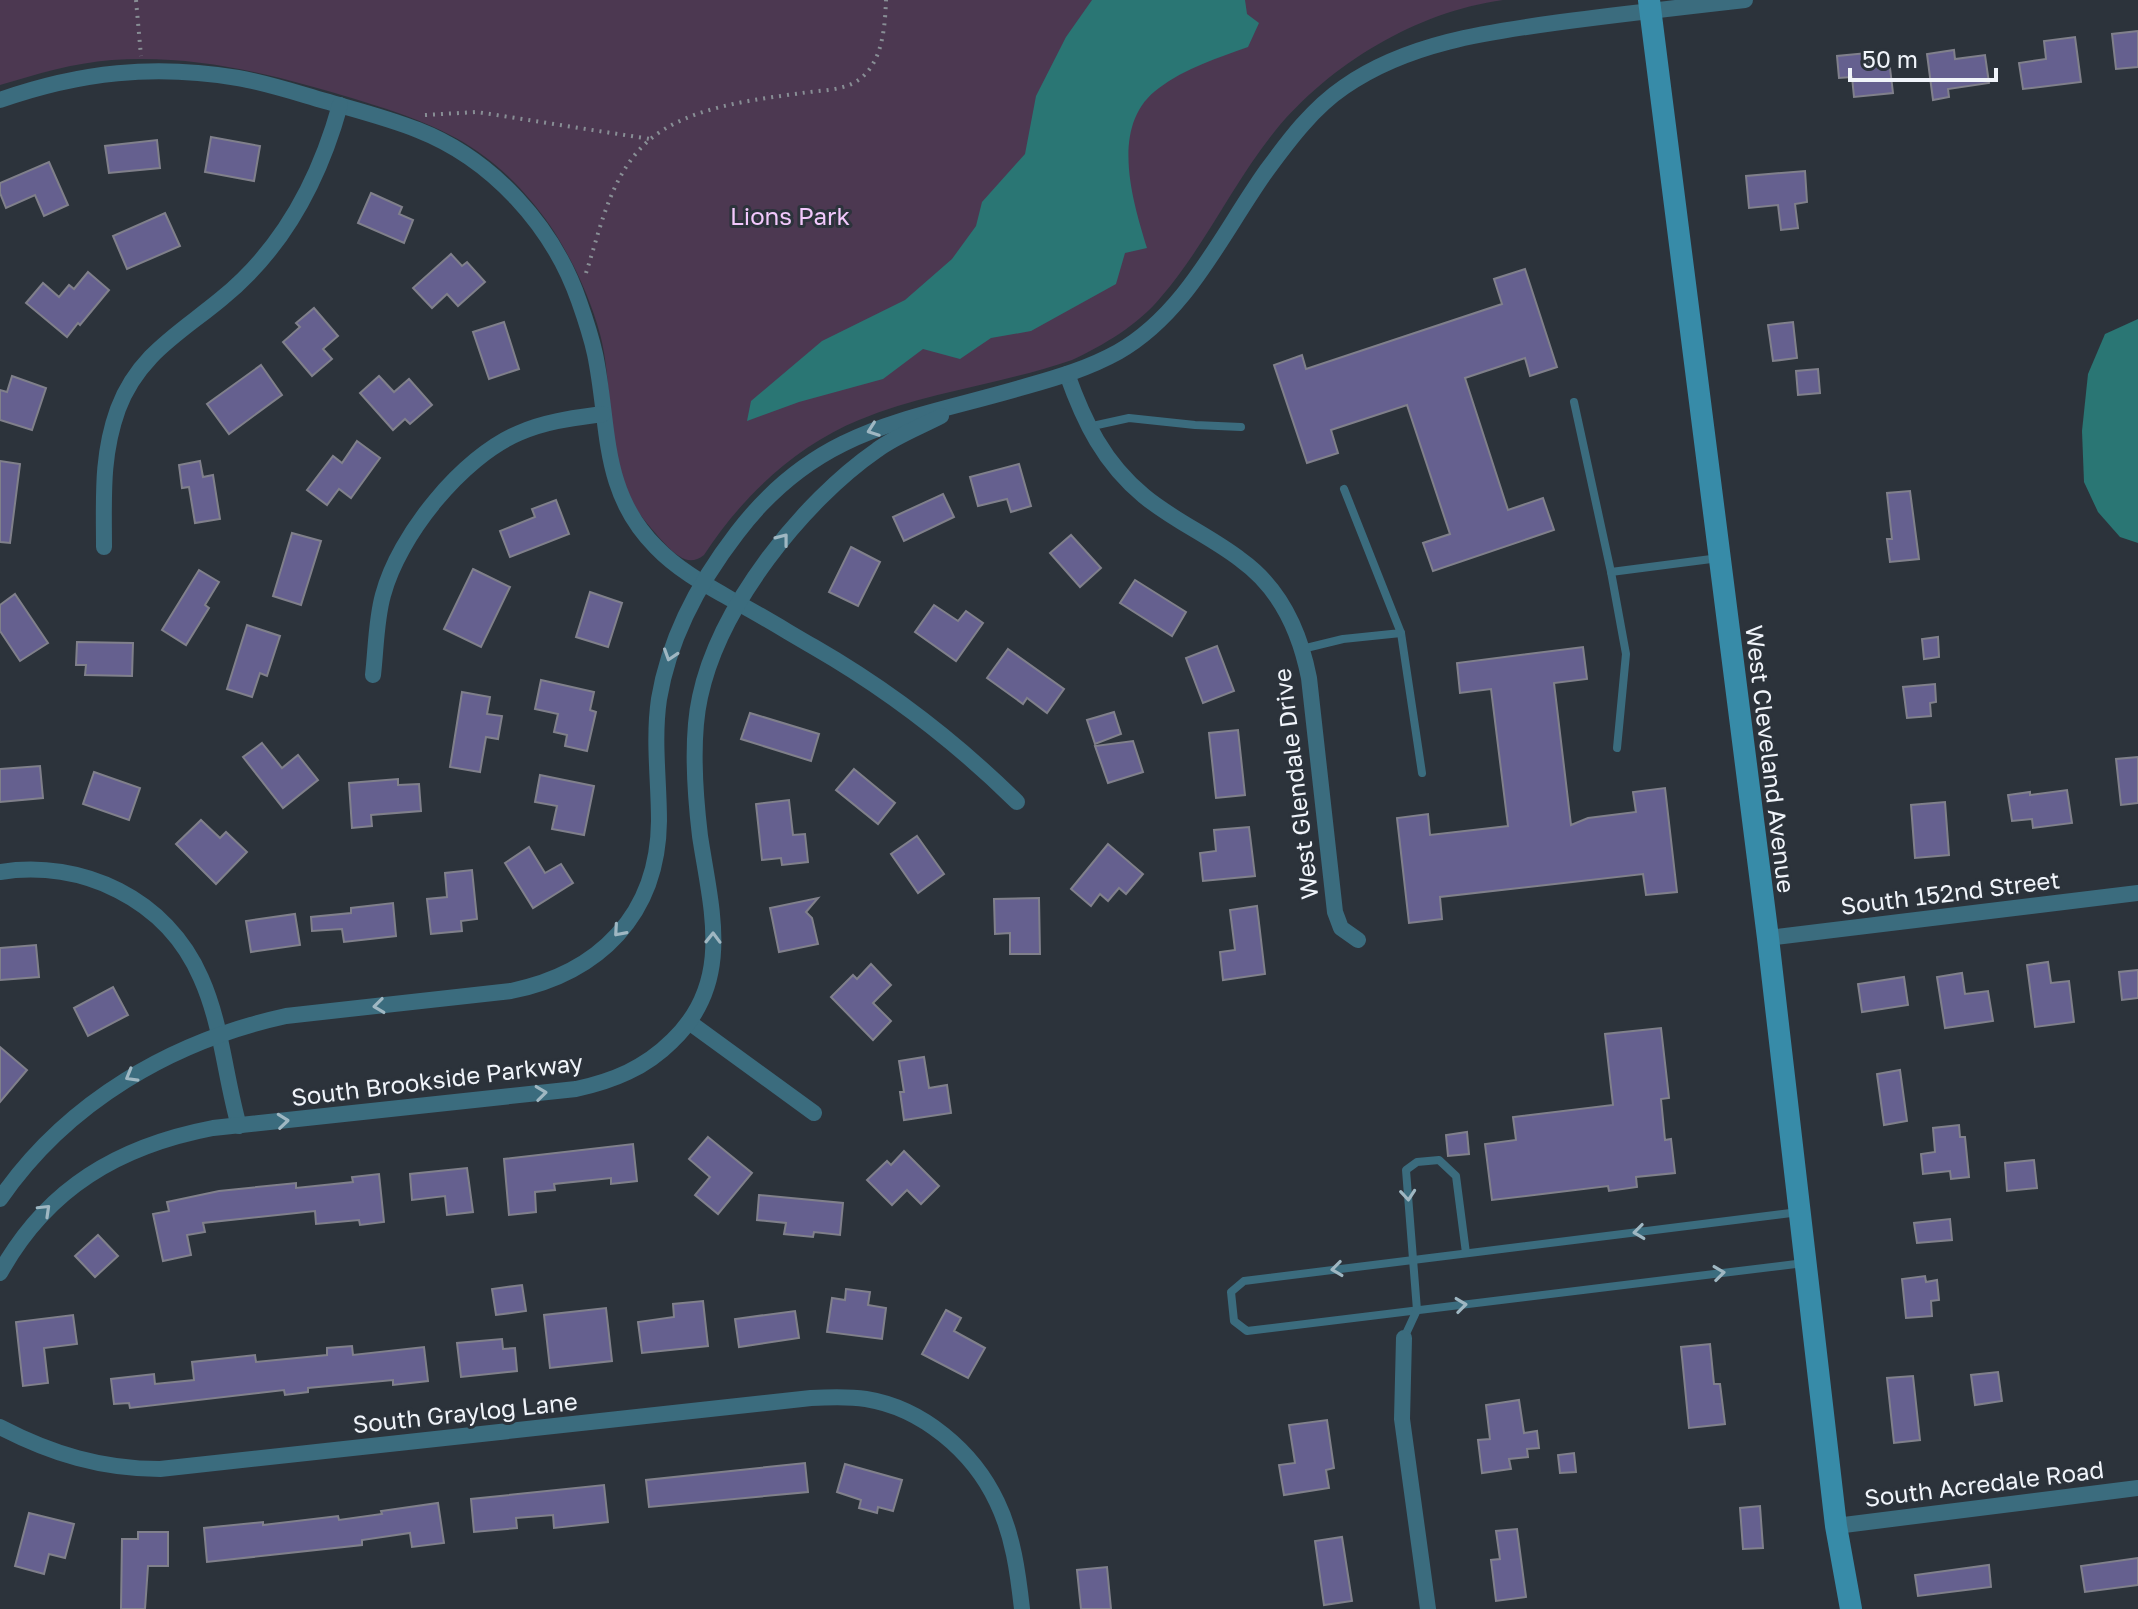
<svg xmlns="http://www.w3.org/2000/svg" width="2138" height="1609" font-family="'Golos Text',sans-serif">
	<rect width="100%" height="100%" fill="#2c333b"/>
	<path fill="#4c3851" d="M0,0H1503C1416,12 1330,64 1275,131C1233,183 1205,246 1161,297C1138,325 1104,345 1072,360C1003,384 927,392 859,420C795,446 741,498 704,555C690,566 680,558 668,547C652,530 635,511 625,489C606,442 613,383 600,334C590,297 571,256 549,224C530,197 505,170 477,151C441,126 397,112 355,99C275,75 197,54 112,60C73,63 37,74 0,85Z"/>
	<g fill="#2a7674">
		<path d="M1092,0H1245L1247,14L1259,23L1248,47C1218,58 1185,68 1159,88C1109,124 1132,199 1147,248L1125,253L1116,284L1031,331L991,338L960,359L923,349L883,379L799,402L747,421L751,401L822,341L905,300L952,259L976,226L982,202L1025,154L1036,96L1066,37Z"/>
		<polygon points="2138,319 2138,543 2120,537 2098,512 2084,482 2082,431 2088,374 2105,334"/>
	</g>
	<g fill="#65608f" stroke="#80808b" stroke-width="2">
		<polygon points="2138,31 2138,67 2116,69 2112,34"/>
		<polygon points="2075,37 2081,82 2023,89 2019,63 2046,59 2044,41"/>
		<polygon points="1954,50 1955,59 1985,55 1989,83 1948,89 1949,97 1933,100 1927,54"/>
		<polygon points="1867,53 1868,63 1878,62 1879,69 1890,68 1893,93 1854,97 1852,77 1839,78 1837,56"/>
		<polygon points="211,137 260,146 254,181 205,172"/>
		<polygon points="157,140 160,168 109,173 105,146"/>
		<polygon points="49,162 68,205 44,216 35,195 6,208 0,193 0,183"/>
		<polygon points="1805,171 1807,202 1795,204 1798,228 1781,230 1778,205 1749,208 1746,176"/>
		<polygon points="371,193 402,207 399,214 413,220 404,243 358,223"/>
		<polygon points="165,213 180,246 127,269 113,236"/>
		<polygon points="451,254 462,266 467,262 485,282 458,306 447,294 432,308 413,288"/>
		<polygon points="1525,269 1557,367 1530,376 1525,358 1465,378 1508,510 1543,498 1554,530 1433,571 1423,543 1450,534 1407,405 1331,430 1338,453 1307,463 1274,365 1302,355 1306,369 1502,304 1494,279"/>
		<polygon points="88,272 109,290 80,325 78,323 67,337 26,303 43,283 59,297 69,285 74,289"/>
		<polygon points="314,308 338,336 323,349 332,359 312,376 283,342 300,327 296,323"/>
		<polygon points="504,322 519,369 489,379 473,332"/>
		<polygon points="1793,322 1797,358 1773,361 1768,325"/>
		<polygon points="261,365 282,395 229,434 207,404"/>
		<polygon points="1818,369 1820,393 1798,395 1796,371"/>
		<polygon points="12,376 46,388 32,430 0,420 0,390 7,392"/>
		<polygon points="379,376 394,392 409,379 432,405 410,424 405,419 393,430 360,393"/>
		<polygon points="357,441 380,458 351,498 339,489 327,505 307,490 333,456 342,463"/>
		<polygon points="0,461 20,464 10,543 0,542"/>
		<polygon points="200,461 203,477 213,475 220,519 195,523 189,487 182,488 179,465"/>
		<polygon points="1019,464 1031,506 1011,512 1007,499 978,506 970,477"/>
		<polygon points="1910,491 1919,559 1890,562 1887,539 1892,539 1887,493"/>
		<polygon points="943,494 954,517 904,541 893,517"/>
		<polygon points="556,500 569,534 510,557 500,531 535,517 532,509"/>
		<polygon points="292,533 321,541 301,605 273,596"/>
		<polygon points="1071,535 1101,568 1080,587 1050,553"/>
		<polygon points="851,547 880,562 858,606 829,592"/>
		<polygon points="473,569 510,587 481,647 444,629"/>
		<polygon points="199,570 219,582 205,605 209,608 186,645 162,630"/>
		<polygon points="1135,580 1186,612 1172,636 1120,603"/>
		<polygon points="590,592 622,603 608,647 576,637"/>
		<polygon points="15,594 48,643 20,661 0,631 0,605"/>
		<polygon points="934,605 958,621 966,611 983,623 956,661 915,632"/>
		<polygon points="247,625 280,636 267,676 260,673 252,697 227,689"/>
		<polygon points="1938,637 1939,657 1924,659 1922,639"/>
		<polygon points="77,642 133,643 132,676 85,675 86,665 76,665"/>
		<polygon points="1217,646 1234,691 1203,703 1186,658"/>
		<polygon points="1583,647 1587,679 1554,683 1571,825 1588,818 1636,812 1633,792 1665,788 1677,892 1646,895 1643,874 1440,897 1442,919 1409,923 1397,818 1428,814 1430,835 1508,826 1491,689 1460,693 1457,663"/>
		<polygon points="1008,649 1064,689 1047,713 1027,698 1023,704 987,678"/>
		<polygon points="541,680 594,692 590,710 596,712 587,751 565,746 567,735 554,732 558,714 535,709"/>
		<polygon points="1935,684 1936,702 1930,703 1931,716 1907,718 1903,687"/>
		<polygon points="462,692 490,697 487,714 502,716 498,739 486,737 480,772 450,767"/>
		<polygon points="1114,712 1121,734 1095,744 1087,720"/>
		<polygon points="750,713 819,734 811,761 741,739"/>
		<polygon points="1238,730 1245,795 1216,798 1209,733"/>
		<polygon points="1133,741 1143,772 1108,783 1095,746"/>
		<polygon points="262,743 282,768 298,755 318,780 283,808 243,757"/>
		<polygon points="2138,757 2138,803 2121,805 2116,759"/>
		<polygon points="40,766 43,798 0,802 0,769"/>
		<polygon points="854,769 895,803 878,824 836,790"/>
		<polygon points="94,772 140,788 129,820 83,804"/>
		<polygon points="540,775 594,786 584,835 552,829 557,806 535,802"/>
		<polygon points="398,779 398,785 419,784 421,811 371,815 372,826 352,828 349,783"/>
		<polygon points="2067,790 2072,823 2033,828 2032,819 2012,821 2008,795 2030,792 2030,795"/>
		<polygon points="789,800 793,835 805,834 808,862 782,865 781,858 762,860 756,804"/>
		<polygon points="1945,802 1949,855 1915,858 1911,805"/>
		<polygon points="201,820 220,838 226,832 247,852 216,884 176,844"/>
		<polygon points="1249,827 1255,876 1203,881 1200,853 1216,851 1214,830"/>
		<polygon points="917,836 944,874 918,893 891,854"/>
		<polygon points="1108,844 1143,874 1126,894 1119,888 1108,901 1100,894 1091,906 1071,889"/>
		<polygon points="529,847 545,873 561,864 573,883 533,908 505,863"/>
		<polygon points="472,870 477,919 461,921 462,931 431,934 427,899 447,897 445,873"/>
		<polygon points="818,898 806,912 812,918 818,944 779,952 770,908"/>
		<polygon points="1039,898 1040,954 1010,954 1010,933 995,934 994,899"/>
		<polygon points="393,903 396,936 344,942 342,929 312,931 311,917 351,913 351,908"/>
		<polygon points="1257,906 1265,974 1223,980 1220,952 1235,950 1230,910"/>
		<polygon points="295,914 300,945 251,952 246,921"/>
		<polygon points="36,945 39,977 0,980 0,948"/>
		<polygon points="2048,962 2051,983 2069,981 2074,1022 2035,1027 2027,965"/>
		<polygon points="871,964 891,985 873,1003 891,1021 873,1040 831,997 853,975 857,979"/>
		<polygon points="2138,970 2138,998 2122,1000 2119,972"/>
		<polygon points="1962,973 1965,994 1988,991 1993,1021 1945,1028 1937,977"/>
		<polygon points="1904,977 1908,1005 1862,1012 1858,984"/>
		<polygon points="113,987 128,1015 88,1036 74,1008"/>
		<polygon points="1661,1028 1669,1098 1661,1099 1665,1140 1671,1139 1675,1173 1636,1177 1637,1187 1609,1191 1608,1186 1492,1200 1485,1144 1516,1140 1513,1117 1613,1105 1605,1034"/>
		<polygon points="0,1047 27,1070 0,1102"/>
		<polygon points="924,1057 929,1088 947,1085 951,1113 904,1120 900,1092 904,1092 899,1061"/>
		<polygon points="1900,1070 1907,1121 1884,1125 1877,1074"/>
		<polygon points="1959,1125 1960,1137 1965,1137 1969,1177 1951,1179 1950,1171 1923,1174 1921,1154 1935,1152 1933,1128"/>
		<polygon points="1467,1132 1469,1154 1448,1156 1446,1135"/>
		<polygon points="708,1137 752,1173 718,1214 695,1195 710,1177 689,1159"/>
		<polygon points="633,1144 637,1181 611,1184 611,1178 554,1184 555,1190 535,1192 536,1212 509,1215 504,1159"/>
		<polygon points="904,1151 939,1186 921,1204 907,1190 892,1205 867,1180 887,1161 891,1165"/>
		<polygon points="2034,1160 2037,1188 2007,1191 2005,1163"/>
		<polygon points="467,1168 473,1212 447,1215 445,1196 412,1200 410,1174"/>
		<polygon points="379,1174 384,1222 360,1225 359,1220 316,1224 315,1211 203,1223 205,1232 187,1235 191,1255 163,1261 153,1214 169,1211 167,1202 219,1191 296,1183 296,1188 353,1182 352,1177"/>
		<polygon points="759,1195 843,1203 840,1235 814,1232 813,1237 784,1234 786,1223 757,1220"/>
		<polygon points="1950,1219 1952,1240 1917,1243 1914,1223"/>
		<polygon points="98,1235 118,1256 95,1277 75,1256"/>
		<polygon points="1925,1276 1926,1282 1937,1280 1939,1300 1931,1301 1932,1316 1906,1318 1902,1279"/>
		<polygon points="522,1285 526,1311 496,1315 492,1289"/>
		<polygon points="846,1289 870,1292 868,1305 886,1308 882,1339 827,1332 832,1298 845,1300"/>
		<polygon points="703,1301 708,1346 642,1353 638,1322 674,1317 673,1304"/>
		<polygon points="606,1308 612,1361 550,1368 544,1315"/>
		<polygon points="946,1310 961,1318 954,1331 985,1348 968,1378 922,1354"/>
		<polygon points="795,1311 799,1338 739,1347 735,1319"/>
		<polygon points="73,1315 77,1344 44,1348 48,1383 23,1386 16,1322"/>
		<polygon points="502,1339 503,1349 515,1348 517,1371 461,1377 457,1343"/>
		<polygon points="1710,1344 1714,1384 1720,1384 1725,1424 1689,1428 1681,1347"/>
		<polygon points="352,1346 353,1355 424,1347 428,1381 393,1385 393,1380 308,1388 308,1392 285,1395 284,1390 130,1408 129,1403 114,1404 111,1379 154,1374 155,1384 194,1380 192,1362 255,1355 256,1362 327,1355 327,1348"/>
		<polygon points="1998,1372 2002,1401 1975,1405 1971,1375"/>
		<polygon points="1913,1376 1920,1440 1894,1443 1887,1378"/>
		<polygon points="1519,1400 1524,1433 1537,1431 1539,1448 1527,1449 1528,1457 1509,1459 1511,1469 1482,1473 1478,1440 1490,1439 1486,1405"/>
		<polygon points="1327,1420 1334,1468 1326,1470 1329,1488 1284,1495 1279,1465 1295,1463 1289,1425"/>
		<polygon points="1574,1453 1576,1472 1560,1473 1558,1455"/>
		<polygon points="805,1463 808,1492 649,1507 646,1480"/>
		<polygon points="845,1464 902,1480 893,1511 878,1507 877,1513 859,1508 861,1500 837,1492"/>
		<polygon points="604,1485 608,1522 554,1528 553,1515 516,1518 517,1528 474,1532 471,1499"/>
		<polygon points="438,1503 444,1543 412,1547 410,1533 362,1540 362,1545 207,1562 204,1528 263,1522 263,1525 338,1516 339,1520 382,1514 381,1511"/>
		<polygon points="1760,1506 1763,1548 1743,1549 1740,1508"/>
		<polygon points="29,1513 74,1524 65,1558 49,1554 44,1574 15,1566"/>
		<polygon points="1517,1529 1526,1597 1496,1601 1491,1560 1500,1559 1496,1531"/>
		<polygon points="138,1532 168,1532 168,1566 148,1566 145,1609 121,1609 122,1539 138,1539"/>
		<polygon points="1342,1537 1352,1601 1324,1605 1315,1541"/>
		<polygon points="2138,1558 2138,1585 2085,1592 2081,1566"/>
		<polygon points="1989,1565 1991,1587 1918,1596 1915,1575"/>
		<polygon points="1107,1567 1111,1609 1081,1609 1077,1570"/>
	</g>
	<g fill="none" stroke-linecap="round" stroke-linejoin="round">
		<g stroke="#888e95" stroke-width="4" stroke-dasharray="2 6" stroke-linecap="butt">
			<polyline points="136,0 141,56"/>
			<polyline points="425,115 477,112 650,139"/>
			<path d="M586,273C601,227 610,176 647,142C686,107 752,100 802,93C821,90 844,91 860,79C883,61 885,26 886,0"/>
		</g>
		<g stroke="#3b6c7e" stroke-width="8">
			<polyline points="1574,402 1611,572"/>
			<polyline points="1088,427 1129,418 1195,425 1241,427"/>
			<polyline points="1401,633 1422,773"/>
			<polyline points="1302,649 1343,639 1401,633 1344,489"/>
			<polyline points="1617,748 1626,654 1611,572 1719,558"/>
			<polyline points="1799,1212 1244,1281 1231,1292 1234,1321 1247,1331 1804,1263"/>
			<polyline points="1404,1338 1417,1310 1406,1170 1417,1162 1439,1160 1456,1176 1466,1253"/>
		</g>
		<g stroke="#3b6c7e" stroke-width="16">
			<path d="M0,100C80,72 154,64 238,78C267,83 297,93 325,101C356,110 388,118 418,130C492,159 553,226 579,301C585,318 591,336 595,354C610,426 600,491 656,547C679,571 708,586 736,602C762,616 788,632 814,647C887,689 957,743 1017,802"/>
			<path d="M1067,374C1084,422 1104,463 1144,496C1174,521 1210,536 1241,560C1280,588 1300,632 1309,678L1335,912L1341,928L1358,940"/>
			<path d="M104,547C104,498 101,456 118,409C138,355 180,333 221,299C283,249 319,181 340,105"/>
			<path d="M373,675C376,649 376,620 383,595C399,535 462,457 519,433C546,421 574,418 603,414"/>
			<path d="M0,872C82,859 167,899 201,978C222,1025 225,1077 239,1126"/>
			<polyline points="1768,938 2138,893"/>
			<polyline points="689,1022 814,1113"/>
			<path d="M0,1199C67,1102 172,1041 286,1016L511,991C599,973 658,915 659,821C659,780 653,740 659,699C669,639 700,581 737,533C818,426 909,421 1027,386C1059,377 1089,368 1118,352C1187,313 1222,233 1267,170C1289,140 1313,108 1344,87C1407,43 1487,32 1561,22C1622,14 1683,7 1745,0"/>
			<path d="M0,1273C47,1188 119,1146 213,1128L576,1089C613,1081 645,1068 672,1041C734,982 711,909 700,836C695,794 691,738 700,697C719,607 802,502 877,450C896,436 920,427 941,416"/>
			<polyline points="1404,1338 1402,1419 1428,1609"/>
			<path d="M0,1427C52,1454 102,1469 160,1469L811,1398C829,1397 847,1396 866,1399C922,1408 973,1451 997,1502C1013,1535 1018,1573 1022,1609"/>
			<polyline points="1836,1526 2138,1488"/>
		</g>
		<polyline stroke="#378ba8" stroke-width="22" points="1649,0 1768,938 1836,1526 1851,1609"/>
	</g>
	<defs><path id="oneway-chevron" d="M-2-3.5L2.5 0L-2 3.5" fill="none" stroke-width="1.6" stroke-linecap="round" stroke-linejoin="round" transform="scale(2)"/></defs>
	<g stroke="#9fb7c2">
		<use href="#oneway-chevron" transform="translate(873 430) rotate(160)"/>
		<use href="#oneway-chevron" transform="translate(783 539) rotate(-52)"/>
		<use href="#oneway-chevron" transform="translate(670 655) rotate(108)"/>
		<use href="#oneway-chevron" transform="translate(619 931) rotate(131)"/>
		<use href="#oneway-chevron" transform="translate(713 938) rotate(-89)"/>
		<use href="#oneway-chevron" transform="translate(379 1006) rotate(173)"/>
		<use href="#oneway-chevron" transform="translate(131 1076) rotate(150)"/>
		<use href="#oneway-chevron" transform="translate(541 1093) rotate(-7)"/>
		<use href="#oneway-chevron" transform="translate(283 1121) rotate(-6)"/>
		<use href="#oneway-chevron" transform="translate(1408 1195) rotate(85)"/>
		<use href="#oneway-chevron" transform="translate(45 1210) rotate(-44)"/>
		<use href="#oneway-chevron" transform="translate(1639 1232) rotate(173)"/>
		<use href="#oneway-chevron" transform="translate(1337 1269) rotate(173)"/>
		<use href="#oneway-chevron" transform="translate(1719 1273) rotate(-7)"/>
		<use href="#oneway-chevron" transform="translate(1461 1305) rotate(-7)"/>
	</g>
	<g text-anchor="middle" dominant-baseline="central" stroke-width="6" stroke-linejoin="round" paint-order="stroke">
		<g font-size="24" fill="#f2c8fc" stroke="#2c333b">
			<text x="790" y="215">Lions Park</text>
		</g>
		<g font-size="24" fill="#f0f4fa" stroke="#2c333b">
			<text transform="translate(1771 759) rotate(83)">West Cleveland Avenue</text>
			<text transform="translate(1295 784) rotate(-97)">West Glendale Drive</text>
			<text transform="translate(1950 892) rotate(-7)">South 152nd Street</text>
			<text transform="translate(437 1079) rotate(-7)">South Brookside Parkway</text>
			<text transform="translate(465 1412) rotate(-6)">South Graylog Lane</text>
			<text transform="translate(1984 1483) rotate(-7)">South Acredale Road</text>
		</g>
	</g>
	<path d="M1850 68v12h146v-12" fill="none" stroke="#f0f4fa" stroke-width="4"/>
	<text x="1862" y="68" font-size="24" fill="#f0f4fa" stroke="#2c333b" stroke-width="6" paint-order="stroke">50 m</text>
</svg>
